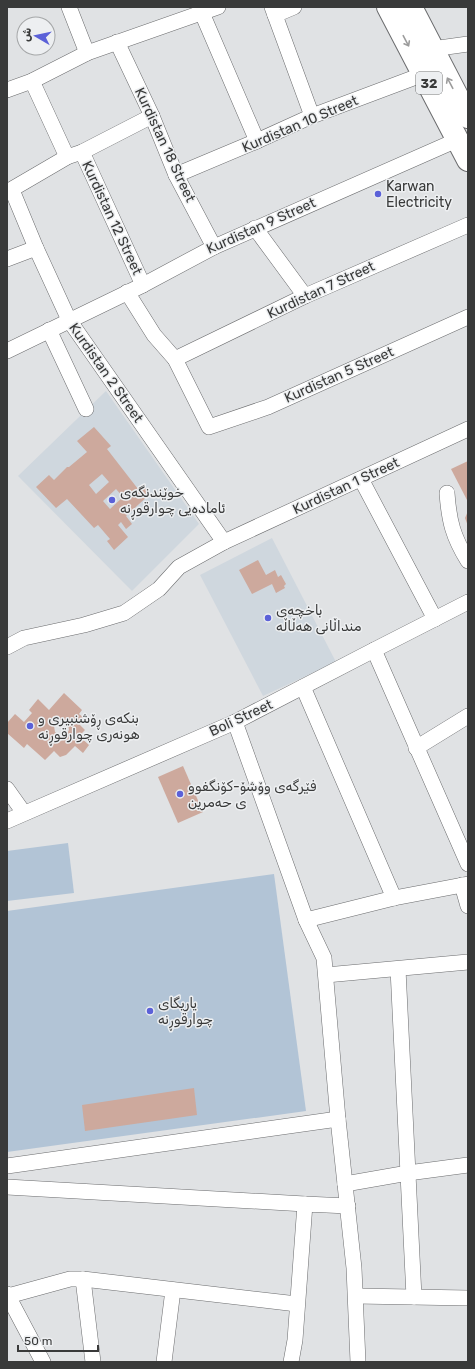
<svg xmlns="http://www.w3.org/2000/svg" width="475" height="1369" font-family="Rubik,Vazirmatn,sans-serif">
	<rect width="100%" height="100%" fill="#e0e2e4"/>
	<g fill="#cfd7de">
		<polygon points="106,391 199,524 132,591 18,476"/>
		<polygon points="272,538 336,662 263,696 200,575"/>
	</g>
	<g fill="#b2c4d6">
		<polygon points="68,843 74,893 7,901 7,851"/>
		<polygon points="274,874 306,1111 7,1152 7,911"/>
	</g>
	<g fill="#cda99d" fill-rule="evenodd">
		<path d="M94,427L111,446L107,449L138,489L143,485L150,494L126,516L132,524L126,529L121,522L118,525L128,537L114,550L107,541L110,539L98,525L94,528L67,499L56,508L36,487L49,475L54,480L67,467H69L87,452L77,441ZM102,474L109,482L96,494L89,485ZM116,489L123,497L110,509L103,501Z"/>
		<polygon points="468,461 468,502 451,469"/>
		<polygon points="468,511 468,526 465,518"/>
		<polygon points="258,560 266,575 275,570 278,577 281,575 286,584 284,586 285,588 276,593 272,584 252,594 239,570"/>
		<path d="M64,693L82,710L79,714L84,718L79,724L85,730L79,736L89,745L83,753L75,746L66,755L60,757L54,751L45,760L27,744L24,748L7,733V723L15,714L24,722L32,713L29,710L38,699L49,710ZM57,720H63L68,723L69,730L66,735L60,736L55,732L54,726Z"/>
		<polygon points="183,766 203,812 178,823 158,777"/>
		<polygon points="194,1088 197,1115 85,1131 82,1105"/>
	</g>
	<g fill="none" stroke-linecap="round" stroke-linejoin="round">
		<defs>
			<g id="minor">
				<polyline points="69,7 87,53"/>
				<polyline points="272,7 312,116"/>
				<polyline points="202,13 257,141"/>
				<polyline points="275,15 294,7"/>
				<polyline points="117,42 152,116 176,175 214,247"/>
				<polyline points="432,49 468,44"/>
				<polyline points="32,81 67,157"/>
				<polyline points="7,90 32,81 87,53 218,7"/>
				<polyline points="82,152 143,285"/>
				<polyline points="176,175 257,141 312,116 424,74"/>
				<polyline points="12,190 36,248 69,320 224,542"/>
				<polyline points="7,192 67,157 82,152 152,116"/>
				<polyline points="255,228 305,296"/>
				<polyline points="7,259 36,248"/>
				<polyline points="127,292 154,335 175,359 209,427 268,407 468,317"/>
				<polyline points="49,330 86,409"/>
				<polyline points="7,351 143,285 214,247 457,140"/>
				<polyline points="175,359 305,296 468,225"/>
				<polyline points="361,479 435,619"/>
				<path d="M447,493C449,521 453,537 468,561"/>
				<polyline points="7,647 24,638 84,625 124,613 159,589 179,567 224,542 468,429"/>
				<polyline points="374,650 468,864"/>
				<polyline points="303,687 394,898"/>
				<polyline points="235,722 306,920 324,958 338,1119 354,1268 358,1362"/>
				<polyline points="416,748 468,716"/>
				<polyline points="7,789 24,813"/>
				<polyline points="7,821 235,722 374,650 468,602"/>
				<polyline points="462,885 468,906"/>
				<polyline points="306,920 394,898 468,884"/>
				<polyline points="398,969 414,1297"/>
				<polyline points="326,975 468,962"/>
				<polyline points="7,1166 338,1119"/>
				<polyline points="345,1184 408,1173 468,1165"/>
				<polyline points="7,1187 305,1204"/>
				<polyline points="83,1279 93,1362"/>
				<polyline points="7,1294 43,1362"/>
				<polyline points="8,1296 70,1279 83,1279 297,1304"/>
				<polyline points="356,1296 468,1298"/>
				<polyline points="164,1362 173,1290"/>
				<polyline points="291,1362 295,1340 305,1204 348,1206"/>
			</g>
			<g id="highway">
				<polyline points="388,7 468,160"/>
				<polyline points="411,7 468,117"/>
			</g>
		</defs>
		<use href="#minor" stroke="#6b6c6e" stroke-width="16"/>
		<use href="#highway" stroke="#6b6c6e" stroke-width="24"/>
		<use href="#minor" stroke="#fff" stroke-width="15"/>
		<use href="#highway" stroke="#fff" stroke-width="22"/>
	</g>
	<defs><path id="oneway-shaft" d="M-6 0H5M1.5-3L5.5 0L1.5 3" fill="none" stroke-width="1.6" stroke-linecap="round" stroke-linejoin="round"/></defs>
	<g stroke="#9c9c9c">
		<use href="#oneway-shaft" transform="translate(406 41) rotate(62)"/>
		<use href="#oneway-shaft" transform="translate(450 83) rotate(-118)"/>
	</g>
	<g fill="#5b61d8" stroke="#edeff1" stroke-width="1.5">
		<circle cx="378" cy="194" r="4"/>
		<circle cx="112" cy="500" r="4"/>
		<circle cx="268" cy="618" r="4"/>
		<circle cx="30" cy="726" r="4"/>
		<circle cx="180" cy="794" r="4"/>
		<circle cx="150" cy="1011" r="4"/>
	</g>
	<g text-anchor="middle" dominant-baseline="central" stroke-width="3" stroke-linejoin="round" paint-order="stroke">
		<rect fill="#edeff1" stroke="#6f7071" stroke-width="1" x="416" y="72" width="26" height="22" rx="3"/>
		<g font-size="13" font-weight="bold" fill="#393a3a">
			<text x="429" y="83">32</text>
		</g>
		<g font-size="14" fill="#393a3a" stroke="#edeff1">
			<text transform="translate(300 124) rotate(-23)">Kurdistan 10 Street</text>
			<text transform="translate(165 145) rotate(65)">Kurdistan 18 Street</text>
			<text transform="translate(112 218) rotate(65)">Kurdistan 12 Street</text>
			<text transform="translate(261 226) rotate(-24)">Kurdistan 9 Street</text>
			<text transform="translate(321 290) rotate(-25)">Kurdistan 7 Street</text>
			<text transform="translate(106 373) rotate(55)">Kurdistan 2 Street</text>
			<text transform="translate(339 375) rotate(-24)">Kurdistan 5 Street</text>
			<text transform="translate(346 486) rotate(-25)">Kurdistan 1 Street</text>
			<text transform="translate(241 718) rotate(-25)">Boli Street</text>
		</g>
		<g font-size="14" fill="#393a3a" stroke="#edeff1" text-anchor="start">
			<text x="386" y="186">Karwan<tspan x="386" dy="16">Electricity</tspan></text>
			<text x="120" y="492">خوێندنگەی<tspan x="120" dy="16">ئامادەیی چوارقوڕنە</tspan></text>
			<text x="276" y="610">باخچەی<tspan x="276" dy="16">منداڵانی هەڵاڵە</tspan></text>
			<text x="38" y="718">بنکەی ڕۆشنبیری و<tspan x="38" dy="16">هونەری چوارقوڕنە</tspan></text>
			<text x="188" y="786">فێرگەی وۆشۆ-کۆنگفوو<tspan x="188" dy="16">ی حەمرین</tspan></text>
			<text x="158" y="1003">یاریگای<tspan x="158" dy="16">چوارقوڕنە</tspan></text>
		</g>
	</g>
	<rect width="475" height="1369" fill="none" stroke="#393a3a" stroke-width="16"/>
	<g transform="translate(36 36) rotate(279)"><circle r="19" fill="#edeff1" stroke="#a5a7a8"/>
	<path d="M0-3L7 15L0 10L-7 15Z" fill="#5b61d8"/>
	<text y="-6" font-size="11" font-weight="bold" text-anchor="middle" fill="#393a3a">ش</text>
	</g>
	<path d="M18 1345v6h80v-6" fill="none" stroke="#393a3a" stroke-width="2"/>
	<text x="24" y="1345" font-size="12" fill="#393a3a" stroke="#edeff1" stroke-width="3" paint-order="stroke">50 m</text>
</svg>
